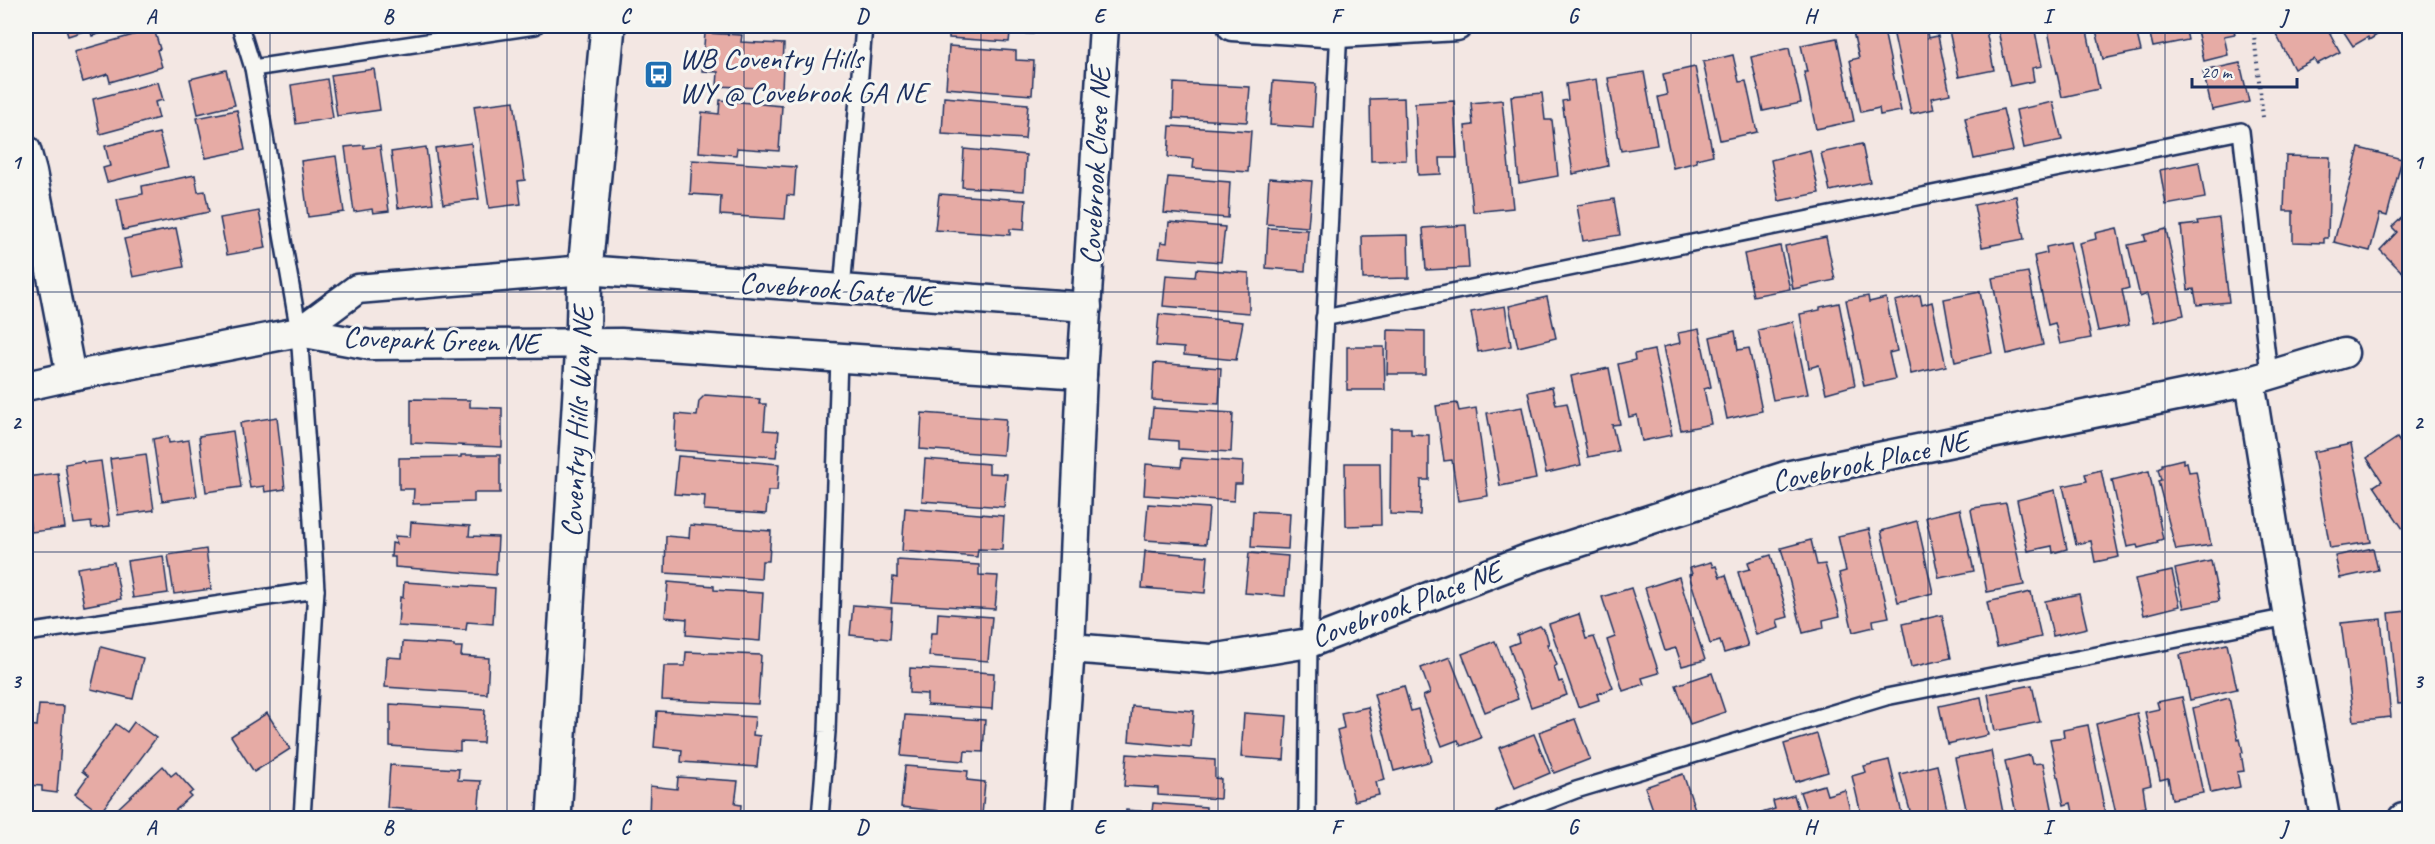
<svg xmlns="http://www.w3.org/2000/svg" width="2435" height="844" font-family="Caveat,sans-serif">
	<rect width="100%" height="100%" fill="#f3e7e3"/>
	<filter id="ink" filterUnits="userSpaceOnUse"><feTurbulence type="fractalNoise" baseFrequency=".0167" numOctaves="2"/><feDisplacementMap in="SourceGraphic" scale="12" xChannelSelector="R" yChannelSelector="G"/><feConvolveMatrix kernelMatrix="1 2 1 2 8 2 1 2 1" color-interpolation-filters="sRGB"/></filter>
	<g filter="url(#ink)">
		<g fill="#e6aba5" stroke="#1b2f5e" stroke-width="1.5">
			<polygon points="65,26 126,26 92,36 90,29 68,36"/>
			<polygon points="949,26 1034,26 1033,34 1010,33 1009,42 949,38"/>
			<polygon points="1883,26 1901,111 1880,115 1879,108 1861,112 1850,60 1859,58 1853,32"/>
			<polygon points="1892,26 1926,26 1928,38 1938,36 1950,94 1931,98 1934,109 1911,114"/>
			<polygon points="1948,26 1985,26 1994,70 1959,77"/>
			<polygon points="1997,26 2034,26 2042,66 2032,68 2034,81 2010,86"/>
			<polygon points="2047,26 2086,26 2099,89 2062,97"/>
			<polygon points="2095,26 2135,26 2141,51 2103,59"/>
			<polygon points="2148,26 2185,26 2188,40 2153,47"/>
			<polygon points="2196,26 2233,26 2235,34 2224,36 2228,55 2204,61"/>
			<polygon points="2272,26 2326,26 2340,52 2317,64 2314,59 2294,69"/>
			<polygon points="2340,26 2391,26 2369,40 2368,37 2353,46"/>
			<polygon points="154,29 160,49 157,50 162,67 110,82 108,74 83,82 74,52"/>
			<polygon points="705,33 742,35 741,42 784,44 782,89 717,86 718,72 702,71"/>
			<polygon points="1837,38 1854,121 1816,129 1804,72 1807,72 1801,45"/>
			<polygon points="949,46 1016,51 1016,60 1034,61 1032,95 946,88"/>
			<polygon points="1789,48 1801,103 1763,111 1751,57"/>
			<polygon points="1733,55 1739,82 1746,81 1757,132 1720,140 1703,62"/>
			<polygon points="2240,63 2249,102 2212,110 2203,71"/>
			<polygon points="1695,67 1713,155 1696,159 1697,162 1673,168 1658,97 1667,95 1663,74"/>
			<polygon points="374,69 380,110 337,116 331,75"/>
			<polygon points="226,70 235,105 198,114 190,79"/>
			<polygon points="1644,72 1657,145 1621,151 1608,78"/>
			<polygon points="327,79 333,118 296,124 291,85"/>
			<polygon points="1596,79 1608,166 1573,174 1562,101 1568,100 1566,84"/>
			<polygon points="1273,81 1316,84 1313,128 1270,125"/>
			<polygon points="158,82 163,100 155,102 159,118 100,134 93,99"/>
			<polygon points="1174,83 1250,87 1247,122 1173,118"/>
			<polygon points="1542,93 1545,120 1552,120 1558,176 1519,183 1511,96"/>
			<polygon points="944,97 1028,104 1025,139 942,134"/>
			<polygon points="1404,98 1406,160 1371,161 1370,99"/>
			<polygon points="720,100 782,106 779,151 737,148 736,155 699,152 702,112 719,114"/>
			<polygon points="1502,100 1513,208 1473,212 1465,126 1473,125 1471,103"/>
			<polygon points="514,101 525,180 518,181 521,204 489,208 474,106"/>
			<polygon points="1454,101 1457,158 1440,158 1441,174 1418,175 1415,103"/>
			<polygon points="2053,102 2062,140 2024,148 2016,110"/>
			<polygon points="2003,109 2013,151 1974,159 1965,118"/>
			<polygon points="237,110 245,150 206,158 197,118"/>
			<polygon points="1170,126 1251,131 1248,172 1193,168 1194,159 1168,157"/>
			<polygon points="159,133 168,167 107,182 103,168 110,166 105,146"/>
			<polygon points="471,143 479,199 443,204 435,148"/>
			<polygon points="1862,144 1870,182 1830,191 1821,153"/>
			<polygon points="364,145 364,148 380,146 389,211 373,213 372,209 354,212 345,147"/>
			<polygon points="426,147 433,203 398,208 391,152"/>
			<polygon points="2359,148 2402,159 2387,216 2380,214 2370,251 2334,242"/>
			<polygon points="964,149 1026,155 1024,191 962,187"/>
			<polygon points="1810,150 1819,193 1779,201 1771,160"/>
			<polygon points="336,156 344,212 308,217 301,161"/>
			<polygon points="2286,156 2330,157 2328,238 2324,238 2324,243 2293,242 2293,211 2284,211"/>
			<polygon points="692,160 796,167 794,196 787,195 785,219 720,215 721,196 690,194"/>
			<polygon points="2199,162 2205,198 2166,205 2160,170"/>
			<polygon points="195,175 198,192 205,191 209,212 123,230 117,199 143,194 142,186"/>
			<polygon points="1168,177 1230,182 1228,218 1164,213"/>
			<polygon points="1269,178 1312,181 1308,227 1266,224"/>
			<polygon points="939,194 1026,200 1024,230 1010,229 1010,235 935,230"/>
			<polygon points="2016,196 2024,239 1982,247 1974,205"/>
			<polygon points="1614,199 1620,235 1583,241 1577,205"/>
			<polygon points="2410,210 2410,273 2406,276 2380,250 2397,232 2392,227"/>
			<polygon points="259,211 266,248 227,255 220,218"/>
			<polygon points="2219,218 2229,302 2197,305 2194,289 2188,290 2181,226 2198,224 2197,221"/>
			<polygon points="1169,222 1225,227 1221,262 1159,257 1161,242 1167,243"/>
			<polygon points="1466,225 1469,268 1426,270 1423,228"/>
			<polygon points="176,228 184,267 133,277 124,239"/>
			<polygon points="1268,228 1308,230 1305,271 1266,268"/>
			<polygon points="2117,228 2129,288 2122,290 2129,325 2098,331 2079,243 2096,239 2095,233"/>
			<polygon points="2166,229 2184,315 2154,322 2147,294 2140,297 2128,245 2146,241 2144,235"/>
			<polygon points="1408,235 1409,278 1363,279 1362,236"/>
			<polygon points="1826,237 1835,280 1793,289 1785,246"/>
			<polygon points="2070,242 2091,338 2060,344 2055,323 2048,325 2034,256 2047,253 2046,247"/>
			<polygon points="1780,246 1790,289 1753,296 1744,254"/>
			<polygon points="1196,269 1249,273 1249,313 1163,306 1166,275 1195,277"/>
			<polygon points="2028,272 2043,345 2007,354 1992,278"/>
			<polygon points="1980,292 1992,353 1955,362 1944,299"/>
			<polygon points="1920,295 1922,305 1932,302 1946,366 1911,374 1895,301"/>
			<polygon points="1868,296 1869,302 1886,298 1897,351 1889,353 1895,379 1864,386 1846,300"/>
			<polygon points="1547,297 1556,338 1518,347 1509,306"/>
			<polygon points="1839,303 1855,385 1826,393 1819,365 1809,368 1800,314 1820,310 1820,307"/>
			<polygon points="1505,306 1511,346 1478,352 1471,312"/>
			<polygon points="1159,314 1243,322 1236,360 1184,355 1184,348 1156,346"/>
			<polygon points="1793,322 1808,394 1773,400 1758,330"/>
			<polygon points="1699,329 1711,387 1704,389 1711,424 1681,430 1663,347 1680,343 1678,333"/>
			<polygon points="1388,330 1425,331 1425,374 1387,374"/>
			<polygon points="1735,331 1738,350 1749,348 1762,411 1727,419 1710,337"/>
			<polygon points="1347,347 1384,347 1385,390 1347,390"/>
			<polygon points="1654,350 1672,435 1642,441 1637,415 1629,417 1618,364 1635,360 1634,354"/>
			<polygon points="1154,363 1221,368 1219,404 1152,400"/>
			<polygon points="1609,368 1620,424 1612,425 1618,451 1588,457 1571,376"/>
			<polygon points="1552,387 1556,405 1567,403 1581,465 1546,473 1528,392"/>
			<polygon points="705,395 760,399 759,404 766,404 764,430 779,431 776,457 674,450 676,414 697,416 699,401"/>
			<polygon points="411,399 470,400 470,407 502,408 502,447 411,443"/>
			<polygon points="1457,403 1459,411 1476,408 1488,496 1458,501 1452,460 1444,461 1436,406"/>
			<polygon points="1522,407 1536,479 1500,486 1487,413"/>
			<polygon points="1153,408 1233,413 1231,452 1178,449 1178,441 1150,439"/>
			<polygon points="922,413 1006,419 1003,455 920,449"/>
			<polygon points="277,417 285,489 265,492 264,486 250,488 240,423"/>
			<polygon points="1391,428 1411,428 1411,434 1429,435 1429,480 1421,480 1420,515 1390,514"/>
			<polygon points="233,431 241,487 206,492 199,436"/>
			<polygon points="168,436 169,443 189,440 197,496 162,501 153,439"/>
			<polygon points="2397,438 2410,457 2410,533 2407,535 2374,486 2382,481 2367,458"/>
			<polygon points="2351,444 2371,542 2330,548 2313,452"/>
			<polygon points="146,454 154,510 118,515 110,459"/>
			<polygon points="461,455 500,455 500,493 474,493 474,502 413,504 414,489 399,489 399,458 461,457"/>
			<polygon points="678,456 779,464 777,491 768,491 766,514 704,510 705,496 674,494"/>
			<polygon points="1182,458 1243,462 1242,484 1235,484 1234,501 1144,495 1146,464 1181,467"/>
			<polygon points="925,459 989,464 989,473 1007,474 1004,507 922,501"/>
			<polygon points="2183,459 2183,463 2187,462 2189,472 2196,471 2211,545 2176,550 2158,481 2161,480 2158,469 2162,467 2162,464"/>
			<polygon points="83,461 84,463 101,461 110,526 92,528 91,522 74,524 65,464"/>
			<polygon points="1345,463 1380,463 1381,525 1346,526"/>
			<polygon points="2101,470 2119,557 2095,562 2091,541 2076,544 2063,486 2087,481 2085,474"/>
			<polygon points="2149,471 2163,539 2157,541 2158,543 2138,548 2137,545 2127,547 2112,480"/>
			<polygon points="58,473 65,528 31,532 26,496 26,477"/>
			<polygon points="2055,490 2067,549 2053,553 2052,546 2028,551 2017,500"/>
			<polygon points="2006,503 2024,585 1987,592 1971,510 1973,508"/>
			<polygon points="1148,504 1209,508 1206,544 1145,540"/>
			<polygon points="905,508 1004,516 1002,550 978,549 977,557 902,551"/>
			<polygon points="1960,509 1974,571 1939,578 1926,517"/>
			<polygon points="1253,511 1290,513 1288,549 1251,547"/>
			<polygon points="1917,521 1933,593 1898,602 1881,531"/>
			<polygon points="411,522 470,526 469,536 498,537 496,575 395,567 395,557 391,557 392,543 396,544 395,536 410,537"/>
			<polygon points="690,525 771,531 769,561 762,561 761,579 665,573 666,536 689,538"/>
			<polygon points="1869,529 1889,617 1873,620 1874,627 1853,632 1839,573 1846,571 1838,536"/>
			<polygon points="1811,540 1817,565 1825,564 1840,616 1823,620 1824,628 1803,633 1781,548"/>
			<polygon points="2373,548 2378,570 2340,578 2335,556"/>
			<polygon points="206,549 211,589 174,594 168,555"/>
			<polygon points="1145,551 1208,556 1205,593 1142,588"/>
			<polygon points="1249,553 1288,556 1285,596 1245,593"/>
			<polygon points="1771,555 1788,617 1777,620 1779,628 1756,635 1738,572 1750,569 1748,562"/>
			<polygon points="163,556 168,593 133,598 127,561"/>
			<polygon points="897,560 979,565 979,575 998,576 995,609 891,603 893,577 897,578"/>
			<polygon points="2211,561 2219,601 2184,608 2175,569"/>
			<polygon points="114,562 121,599 84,606 77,568"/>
			<polygon points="1711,562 1713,567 1716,566 1720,577 1726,575 1748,646 1724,653 1720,641 1710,644 1689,575 1692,574 1690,568"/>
			<polygon points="2172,571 2180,606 2144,615 2135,579"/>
			<polygon points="1679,577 1705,660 1682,666 1676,648 1665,651 1645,588"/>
			<polygon points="404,582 495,588 493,624 467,622 466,630 398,626 400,597 403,598"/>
			<polygon points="668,582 714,586 714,590 763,593 760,641 686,635 687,619 665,617"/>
			<polygon points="1631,588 1659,673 1642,678 1644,684 1623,691 1607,640 1615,637 1602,597"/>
			<polygon points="2031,592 2041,637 1997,647 1987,602"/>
			<polygon points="2079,594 2087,628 2053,636 2045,601"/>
			<polygon points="853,605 892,608 890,639 850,635"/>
			<polygon points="2406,607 2410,607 2410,703 2398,704 2389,613 2407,611"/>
			<polygon points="938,613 992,617 988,661 929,656 931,633 937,633"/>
			<polygon points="1579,614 1586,639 1594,637 1613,688 1597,694 1599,700 1578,707 1549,624"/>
			<polygon points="1942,615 1951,658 1911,667 1902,624"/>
			<polygon points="2381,619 2391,717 2354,721 2341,623"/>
			<polygon points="1540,626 1546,633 1549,644 1547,644 1549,650 1551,649 1557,665 1554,667 1559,682 1562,681 1567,695 1531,707 1509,646 1519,642 1517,635"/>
			<polygon points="1495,641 1518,699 1485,712 1462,654"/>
			<polygon points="403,642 454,645 454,647 462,647 461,656 489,658 487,694 385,687 387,657 402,658"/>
			<polygon points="2227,644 2237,689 2190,700 2180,655"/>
			<polygon points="101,647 143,658 133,699 91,689"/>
			<polygon points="686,652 761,655 758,704 662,700 664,666 685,666"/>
			<polygon points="1450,657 1481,738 1461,746 1458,740 1442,746 1423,696 1430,693 1421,668"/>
			<polygon points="910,668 994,673 992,709 927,705 927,694 909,693"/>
			<polygon points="1712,673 1725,712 1690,724 1676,685"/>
			<polygon points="2032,685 2040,722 1995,731 1988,694"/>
			<polygon points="1404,686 1411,711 1418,709 1432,761 1394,771 1374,694"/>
			<polygon points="1981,697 1988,735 1947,744 1939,706"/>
			<polygon points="2182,697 2203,793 2172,799 2168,778 2160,780 2145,712 2159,709 2157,702"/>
			<polygon points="2229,698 2238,740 2240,739 2243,752 2241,753 2244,771 2237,772 2240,787 2211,793 2193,708"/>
			<polygon points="390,704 485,710 483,743 460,742 460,751 390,746"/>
			<polygon points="39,705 64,706 57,793 42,791 42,786 26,785 26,725 37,726"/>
			<polygon points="1132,706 1194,711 1191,747 1129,741"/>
			<polygon points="1368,707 1385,780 1376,782 1379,795 1354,801 1337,730 1344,728 1341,713"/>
			<polygon points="657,711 755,717 753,735 760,736 757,767 681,762 682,750 654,747"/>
			<polygon points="267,713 290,749 254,772 231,736"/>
			<polygon points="1244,713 1287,716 1284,760 1241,757"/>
			<polygon points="2137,713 2151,785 2143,787 2146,807 2116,814 2096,724"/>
			<polygon points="905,715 985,720 983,752 965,751 964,761 901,756"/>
			<polygon points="1575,719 1590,759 1554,773 1539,732"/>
			<polygon points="134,722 156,738 100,813 75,794 88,776 82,771 116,724 127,732"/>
			<polygon points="2088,725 2106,818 2074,818 2071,803 2064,805 2050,739 2064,737 2063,730"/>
			<polygon points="1534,734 1550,773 1515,788 1499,748"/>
			<polygon points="1817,734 1828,772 1795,782 1784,744"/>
			<polygon points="1991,751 2004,818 1968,818 1955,758"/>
			<polygon points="1127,754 1215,760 1215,778 1221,779 1220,799 1158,795 1158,788 1124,786"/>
			<polygon points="2030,755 2032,764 2043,763 2054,818 2017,818 2005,761"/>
			<polygon points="1889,760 1903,818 1862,818 1852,776 1866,772 1864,766"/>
			<polygon points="390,765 459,769 458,780 481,781 478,814 387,808"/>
			<polygon points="1937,765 1949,818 1912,818 1900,774"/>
			<polygon points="163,766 171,776 176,772 193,791 189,794 191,796 167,818 116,818 112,814"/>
			<polygon points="905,766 968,771 967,780 985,782 982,815 901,807"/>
			<polygon points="1683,774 1696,812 1676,818 1656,818 1645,787"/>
			<polygon points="678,777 738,781 735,804 741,805 740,818 649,818 650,786 677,789"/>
			<polygon points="1824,785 1827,795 1845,790 1852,818 1809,818 1800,792"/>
			<polygon points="1794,795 1801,818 1759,818 1758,814 1775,809 1773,801"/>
			<polygon points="1153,803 1206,807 1206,818 1125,818 1126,810 1152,812"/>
		</g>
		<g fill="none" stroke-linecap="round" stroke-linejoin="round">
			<defs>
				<g id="service">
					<polyline points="240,26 253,68 299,332 311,504 316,590 302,818"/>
					<polyline points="253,68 535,26"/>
					<polyline points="842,290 864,26"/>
					<polyline points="1324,318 2241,131 2269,374"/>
					<polyline points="26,633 316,590"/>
					<polyline points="820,818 827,732 839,358"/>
					<polyline points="1307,818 1309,643 1339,28"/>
					<polyline points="1503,818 1576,790 1886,697 2288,617"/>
				</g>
				<g id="minor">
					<polyline points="1232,26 1339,33 1457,26"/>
					<polyline points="26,150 32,172 71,376 26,386"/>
					<polyline points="299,332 357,289 585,270 1087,307"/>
					<polyline points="71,376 299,332 370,345 621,343 1082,374"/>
					<polyline points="2250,381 2344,353"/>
					<polyline points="1070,648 1211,659 1309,643 1527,559 1786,476 2250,381 2288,617 2325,818"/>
					<polyline points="1058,818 1070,648 1082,374 1104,26"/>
					<polyline points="2403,818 2410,817"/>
				</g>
				<polyline id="tertiary" points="554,818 583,343 585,270 608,26"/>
			</defs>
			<use href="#service" stroke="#1b2f5e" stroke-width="20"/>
			<use href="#minor" stroke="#1b2f5e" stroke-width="33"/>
			<use href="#tertiary" stroke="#1b2f5e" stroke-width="38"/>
			<polyline stroke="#1b2f5e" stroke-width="4" stroke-dasharray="1.5 4.5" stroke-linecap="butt" points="2253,26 2263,117"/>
			<use href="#service" stroke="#f6f6f2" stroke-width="15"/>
			<use href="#minor" stroke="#f6f6f2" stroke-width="28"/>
			<use href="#tertiary" stroke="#f6f6f2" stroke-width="33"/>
		</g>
	</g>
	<path fill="none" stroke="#1b2f5e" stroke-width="1.5" stroke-opacity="0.55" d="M270,26V818M507,26V818M744,26V818M981,26V818M1218,26V818M1454,26V818M1691,26V818M1928,26V818M2165,26V818M26,292H2410M26,552H2410"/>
	<defs>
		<symbol id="bus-square" viewBox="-11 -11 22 22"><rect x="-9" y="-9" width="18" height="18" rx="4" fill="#1f6fb2" stroke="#f6f6f2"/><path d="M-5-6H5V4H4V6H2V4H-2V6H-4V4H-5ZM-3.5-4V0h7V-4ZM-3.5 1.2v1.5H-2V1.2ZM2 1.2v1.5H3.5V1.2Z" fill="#fff"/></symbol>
	</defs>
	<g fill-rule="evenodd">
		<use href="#bus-square" x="642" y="58" width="33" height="33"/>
	</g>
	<g text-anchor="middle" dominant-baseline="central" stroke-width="6" stroke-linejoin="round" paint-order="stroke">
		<g font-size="30" fill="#1b2f5e" stroke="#f6f6f2" text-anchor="start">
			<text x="679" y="58">WB Coventry Hills<tspan x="679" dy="34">WY @ Covebrook GA NE</tspan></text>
		</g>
		<g font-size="30" fill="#1b2f5e" stroke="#f6f6f2">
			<text transform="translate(1095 166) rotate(-87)">Covebrook Close NE</text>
			<text transform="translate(836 289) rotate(4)">Covebrook Gate NE</text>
			<text transform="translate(441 340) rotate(2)">Covepark Green NE</text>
			<text transform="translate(577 422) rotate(-87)">Coventry Hills Way NE</text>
			<text transform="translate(1870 461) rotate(-12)">Covebrook Place NE</text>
			<text transform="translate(1406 604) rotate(-20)">Covebrook Place NE</text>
		</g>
	</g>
	<rect width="2435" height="844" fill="none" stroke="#f6f6f2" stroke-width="66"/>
	<path d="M2192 78v9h105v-9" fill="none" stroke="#1b2f5e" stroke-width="3"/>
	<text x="2201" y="78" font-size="18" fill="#1b2f5e" stroke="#f6f6f2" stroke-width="4.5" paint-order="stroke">20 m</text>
	<rect x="33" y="33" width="2369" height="778" fill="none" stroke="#1b2f5e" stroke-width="2"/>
	<g font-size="20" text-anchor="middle" font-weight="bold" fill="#1b2f5e">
		<text x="151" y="23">A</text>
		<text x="388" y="23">B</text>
		<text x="625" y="23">C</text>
		<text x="862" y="23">D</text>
		<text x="1099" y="23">E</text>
		<text x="1336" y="23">F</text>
		<text x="1573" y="23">G</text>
		<text x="1810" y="23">H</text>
		<text x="2047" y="23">I</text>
		<text x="2284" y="23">J</text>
		<text x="16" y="169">1</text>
		<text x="2418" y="169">1</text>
		<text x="16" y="429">2</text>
		<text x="2418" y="429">2</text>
		<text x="16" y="688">3</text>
		<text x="2418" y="688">3</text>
		<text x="151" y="834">A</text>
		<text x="388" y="834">B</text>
		<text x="625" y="834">C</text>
		<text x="862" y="834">D</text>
		<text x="1099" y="834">E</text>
		<text x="1336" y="834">F</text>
		<text x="1573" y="834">G</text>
		<text x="1810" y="834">H</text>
		<text x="2047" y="834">I</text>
		<text x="2284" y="834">J</text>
	</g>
</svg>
